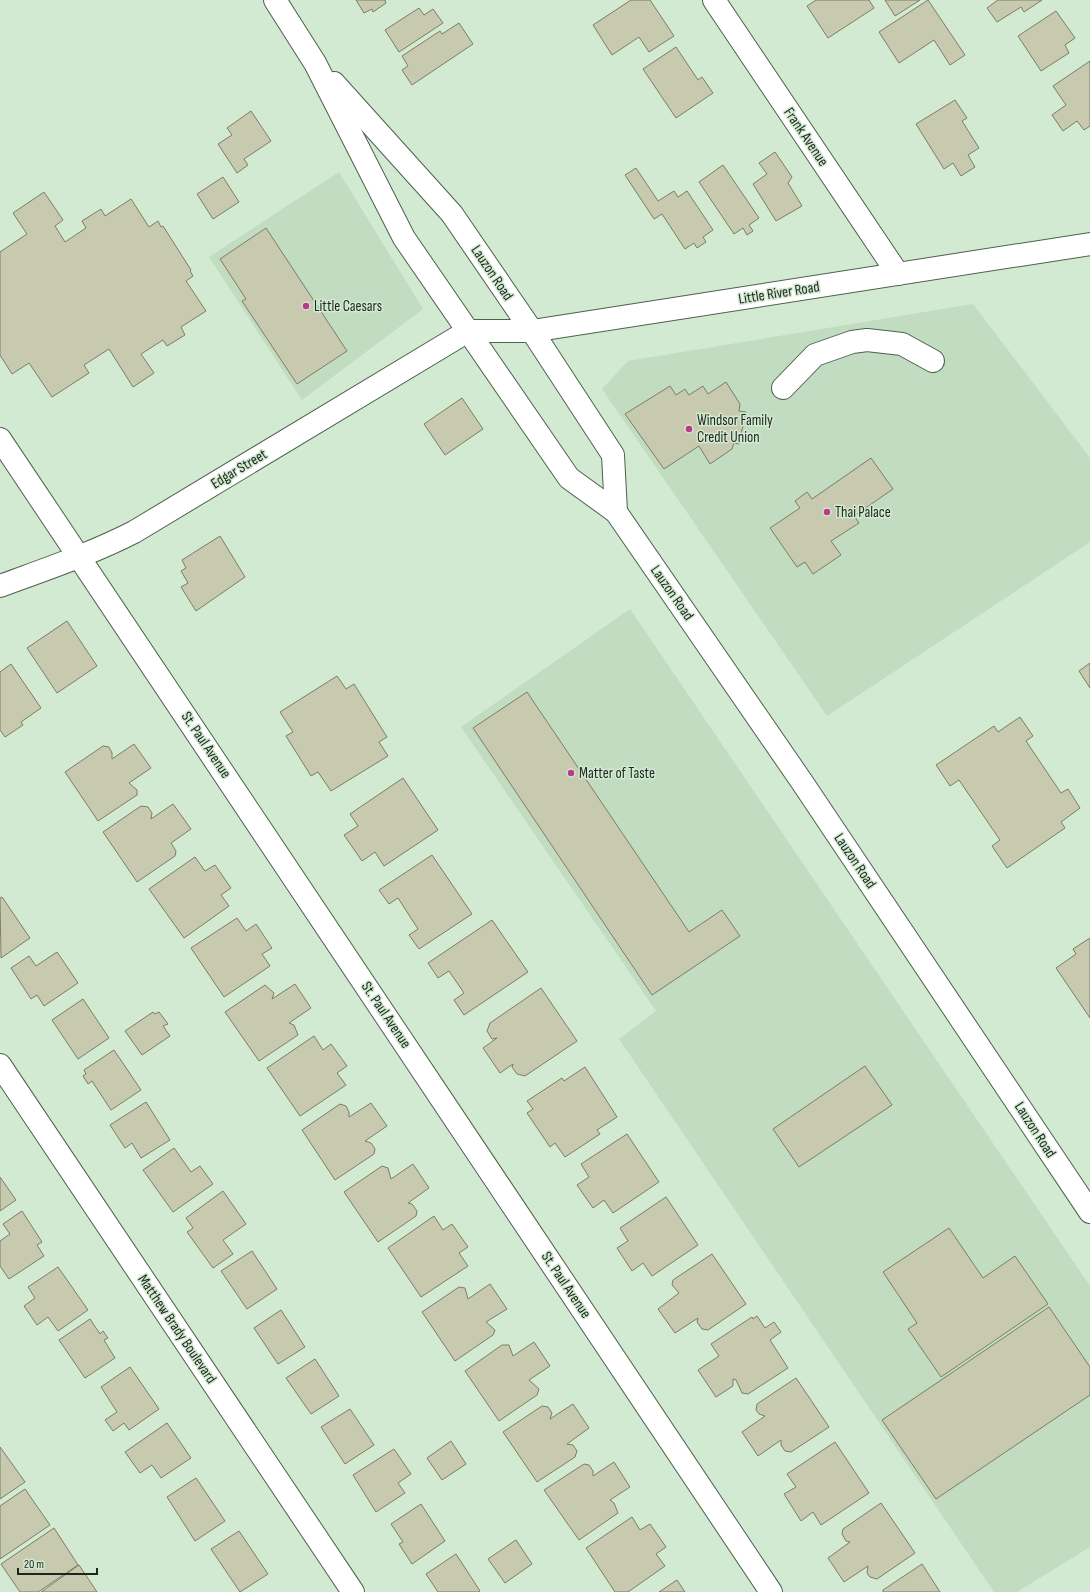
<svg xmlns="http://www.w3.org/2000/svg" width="1090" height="1592" font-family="'Sofia Sans Condensed',sans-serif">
	<rect width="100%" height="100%" fill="#d2e9d2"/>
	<g fill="#c2dcc1">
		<polygon points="339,172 423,309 302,400 209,257"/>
		<polygon points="973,304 1090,458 1090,542 827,716 602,389 628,361"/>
		<polygon points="630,609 1090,1286 1090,1547 1017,1592 994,1592 619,1039 656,1011 461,727"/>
	</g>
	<g fill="#c7caae" stroke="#7b7e64">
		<polygon points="356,0 385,0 386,3 373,12 372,9 364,13"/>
		<polygon points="631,0 650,0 674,36 649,52 639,37 612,55 593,25"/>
		<polygon points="816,0 869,0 874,8 828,38 807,6"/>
		<polygon points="885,0 920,0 895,16"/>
		<polygon points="928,0 965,55 950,65 934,40 899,63 879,32"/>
		<polygon points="998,0 1042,0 1024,12 1021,7 997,22 987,8"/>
		<polygon points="419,8 424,15 433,9 443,23 399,52 385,30"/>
		<polygon points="1056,11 1075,38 1065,45 1069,53 1041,71 1018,36"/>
		<polygon points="459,23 473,44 412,85 402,70 408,66 402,56 440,31 442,34"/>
		<polygon points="676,47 698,80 702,77 713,93 676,118 643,69"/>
		<polygon points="1090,61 1090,126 1084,130 1077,121 1063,131 1052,115 1066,105 1053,86"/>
		<polygon points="955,100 967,118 962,121 979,148 968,155 975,167 961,176 953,163 944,169 916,124"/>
		<polygon points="251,111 271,141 244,159 248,165 237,173 218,144 232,135 227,128"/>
		<polygon points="775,152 792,177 788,183 802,206 776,221 753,184 767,174 759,163"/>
		<polygon points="723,165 759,218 749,225 753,231 747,235 743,228 734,234 699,182"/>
		<polygon points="636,168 658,201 674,191 678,197 687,191 713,230 703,237 706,242 697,248 694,243 685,249 662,214 654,219 625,175"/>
		<polygon points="223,177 239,202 213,219 197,194"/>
		<polygon points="44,192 63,220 55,226 65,242 86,228 82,221 101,209 105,216 131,199 149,227 158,221 161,227 163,226 191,270 190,271 193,276 186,281 206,311 181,327 185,335 167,346 163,340 141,354 154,373 133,387 109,349 84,365 89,373 52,397 29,363 12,374 0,355 0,252 27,234 13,213"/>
		<polygon points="266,228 347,351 297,384 242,301 246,299 220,259"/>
		<polygon points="726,382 740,404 739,411 746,412 739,444 734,443 732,449 710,464 699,446 664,469 625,414 670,386 676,395 685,389 689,395 703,386 708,394"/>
		<polygon points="462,398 483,429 445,455 424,424"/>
		<polygon points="871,458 893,489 854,516 859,523 831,541 841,555 813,574 805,562 797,567 770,528 800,508 795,501 807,492 812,499"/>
		<polygon points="220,536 245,577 196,611 181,587 188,583 181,571 186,568 182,560"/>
		<polygon points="67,621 97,666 57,693 27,648"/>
		<polygon points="1090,663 1090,688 1079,671"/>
		<polygon points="11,664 41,708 21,722 23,725 5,737 0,730 0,672"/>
		<polygon points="337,676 346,689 354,684 387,737 379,742 388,756 331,791 318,772 311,776 286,736 293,732 280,712"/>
		<polygon points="527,692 689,932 722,910 740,936 652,995 473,728"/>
		<polygon points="1020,717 1033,736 1026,741 1061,793 1068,789 1080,808 1061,822 1065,828 1007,868 992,846 1000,840 959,780 950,786 936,765 994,726 998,732"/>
		<polygon points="134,744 151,768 129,783 137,790 137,795 98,821 65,772 103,746 109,747 112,753 112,759"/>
		<polygon points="403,778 438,830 384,866 375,852 362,861 344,835 358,826 350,814"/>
		<polygon points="173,804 191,829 171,843 176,851 175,856 137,882 103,832 141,806 148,807 152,813 151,819"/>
		<polygon points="432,855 472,914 419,949 409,935 418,929 398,898 389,904 379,890"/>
		<polygon points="195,857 205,871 215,865 231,888 221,895 229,906 184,938 149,889"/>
		<polygon points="2,897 30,938 1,958 0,898"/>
		<polygon points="237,918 246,931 256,924 272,948 262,954 270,966 224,997 191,948"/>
		<polygon points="492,920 528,972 464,1015 454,1000 464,993 449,971 438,978 428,963"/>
		<polygon points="1090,938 1090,1018 1056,968 1076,954 1073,949"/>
		<polygon points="57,952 78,983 44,1006 37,995 31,999 11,968 29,956 36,966"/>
		<polygon points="295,984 311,1008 289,1023 294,1025 298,1035 259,1061 225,1012 265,985 274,993 272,999"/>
		<polygon points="541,988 577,1041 525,1076 517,1074 512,1067 513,1064 500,1073 483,1048 497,1038 492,1039 487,1031 490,1023"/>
		<polygon points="83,999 109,1038 78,1059 52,1020"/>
		<polygon points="153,1012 155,1014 159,1012 168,1024 163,1026 170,1036 142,1055 125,1031"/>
		<polygon points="314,1036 323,1050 331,1044 347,1066 337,1073 346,1085 300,1116 267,1068"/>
		<polygon points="114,1050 141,1090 111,1110 92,1081 88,1084 83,1076 86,1074 84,1070"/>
		<polygon points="865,1066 892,1105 799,1167 773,1129"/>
		<polygon points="585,1067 617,1117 597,1130 600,1134 565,1157 555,1143 550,1147 527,1113 533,1109 527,1101 562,1078 564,1081"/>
		<polygon points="146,1102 170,1140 141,1158 132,1143 125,1148 110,1125"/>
		<polygon points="371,1103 387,1126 365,1141 371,1143 375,1149 374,1154 335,1180 302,1130 340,1104 346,1106 349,1112 349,1117"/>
		<polygon points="627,1134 659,1182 613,1213 604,1200 593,1208 577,1185 589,1177 581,1164"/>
		<polygon points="174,1148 191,1172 200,1166 213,1184 173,1212 143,1170"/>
		<polygon points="413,1164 429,1188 408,1203 412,1204 417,1211 416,1216 378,1242 344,1192 382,1166 388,1168 391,1179"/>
		<polygon points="0,1177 16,1200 0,1211"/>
		<polygon points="223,1191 246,1224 223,1240 233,1254 213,1268 187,1232 193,1228 186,1218"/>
		<polygon points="666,1197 698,1245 652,1276 643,1263 632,1271 617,1248 628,1241 620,1228"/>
		<polygon points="22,1211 42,1242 37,1245 44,1256 9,1279 0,1266 0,1241 10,1234 3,1224"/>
		<polygon points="434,1216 443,1230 452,1224 468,1247 459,1253 468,1266 421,1297 388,1248"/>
		<polygon points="949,1228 983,1278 1015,1256 1048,1304 941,1377 908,1329 917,1323 883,1272"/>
		<polygon points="252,1251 277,1289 247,1309 221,1271"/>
		<polygon points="712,1254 746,1304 708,1330 702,1329 697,1322 698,1318 675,1333 658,1309 679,1293 672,1285 673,1280"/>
		<polygon points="58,1267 88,1310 58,1331 48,1317 37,1325 24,1306 35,1298 28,1287"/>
		<polygon points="490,1284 507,1309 486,1322 495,1330 493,1335 455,1361 422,1312 459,1287 465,1288 468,1299"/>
		<polygon points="1049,1307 1090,1367 1090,1395 936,1499 882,1420"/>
		<polygon points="281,1310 305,1347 278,1364 254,1328"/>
		<polygon points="757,1316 765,1328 774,1322 781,1332 770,1340 788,1368 748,1394 742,1393 736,1380 733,1379 733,1386 716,1397 698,1370 719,1356 711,1344 752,1317 753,1319"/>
		<polygon points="90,1319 100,1334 103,1331 108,1338 104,1340 115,1358 85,1378 59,1340"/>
		<polygon points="534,1342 550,1366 529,1380 539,1389 537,1395 499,1421 465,1371 502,1345 509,1345 513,1356"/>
		<polygon points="315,1359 339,1396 311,1414 286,1378"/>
		<polygon points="130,1367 159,1409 129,1430 124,1423 113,1431 105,1420 117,1412 101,1387"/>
		<polygon points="796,1378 829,1427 791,1452 785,1451 781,1445 781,1440 758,1456 742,1432 765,1416 759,1414 756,1410 757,1404"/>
		<polygon points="573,1404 589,1428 567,1444 573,1445 577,1451 575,1457 537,1482 503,1432 542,1406 548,1407 552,1413 550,1419"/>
		<polygon points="350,1409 374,1445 345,1464 321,1427"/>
		<polygon points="167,1423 191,1458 161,1478 152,1465 140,1473 125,1452"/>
		<polygon points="451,1441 466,1464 442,1480 427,1458"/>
		<polygon points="835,1442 869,1493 821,1525 813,1512 801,1521 784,1494 796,1487 787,1474"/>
		<polygon points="0,1447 25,1482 0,1499"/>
		<polygon points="394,1449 411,1474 398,1483 405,1493 376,1512 353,1475"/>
		<polygon points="614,1462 630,1487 610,1500 614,1503 618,1513 579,1540 544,1490 584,1464 589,1465 593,1471 593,1476"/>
		<polygon points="196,1478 225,1521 195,1541 167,1497"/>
		<polygon points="25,1489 50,1525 0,1559 0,1506"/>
		<polygon points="881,1503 915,1553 877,1579 870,1577 867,1573 868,1566 844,1582 828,1558 850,1542 846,1541 842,1534 843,1529"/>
		<polygon points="421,1504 445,1541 412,1564 399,1544 403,1542 391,1524"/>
		<polygon points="632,1517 640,1530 650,1524 666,1547 656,1554 665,1566 628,1592 615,1592 586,1548"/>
		<polygon points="54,1528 78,1565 38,1592 20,1592 1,1564"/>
		<polygon points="239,1531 268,1574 240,1592 211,1549"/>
		<polygon points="516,1540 532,1564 505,1583 488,1559"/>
		<polygon points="456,1554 480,1591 478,1592 438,1592 426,1574"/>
		<polygon points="922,1564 940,1592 883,1592 883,1590"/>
		<polygon points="79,1565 97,1592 41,1592"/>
		<polygon points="677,1580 685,1592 659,1592"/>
	</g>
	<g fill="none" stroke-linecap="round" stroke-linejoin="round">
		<defs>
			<g id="minor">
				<polyline points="714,0 898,274"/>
				<polyline points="783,388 815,355 852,342 867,340 902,344 933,361"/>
				<polyline points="0,439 771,1592"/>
				<path d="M0,586C46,569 91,554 134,532L468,331H532L1090,244"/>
				<polyline points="0,1065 353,1592"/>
			</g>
			<g id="major">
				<polyline points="275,0 315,63 404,238 569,478 616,512 802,782 1090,1212"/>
				<polyline points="334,83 452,214 532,331 613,455 616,512"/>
			</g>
		</defs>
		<use href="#minor" stroke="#4e614d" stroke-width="24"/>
		<use href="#major" stroke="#4e614d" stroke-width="24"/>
		<use href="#minor" stroke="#fff" stroke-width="22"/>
		<use href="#major" stroke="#fff" stroke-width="22"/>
	</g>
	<g fill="#b93b89" stroke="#d2e9d2" stroke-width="1.5">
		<circle cx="306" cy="306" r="4"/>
		<circle cx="689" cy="429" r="4"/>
		<circle cx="827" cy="512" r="4"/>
		<circle cx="571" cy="773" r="4"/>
	</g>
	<g text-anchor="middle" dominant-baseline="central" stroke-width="3" stroke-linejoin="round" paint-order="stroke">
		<g font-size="15" fill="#1d251d" stroke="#d2e9d2">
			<text transform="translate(806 137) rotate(56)">Frank Avenue</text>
			<text transform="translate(492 273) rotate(56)">Lauzon Road</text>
			<text transform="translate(779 293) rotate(-9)">Little River Road</text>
			<text transform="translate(239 469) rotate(-31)">Edgar Street</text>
			<text transform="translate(672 593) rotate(55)">Lauzon Road</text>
			<text transform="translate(206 745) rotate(56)">St. Paul Avenue</text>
			<text transform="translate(855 861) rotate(56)">Lauzon Road</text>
			<text transform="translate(386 1015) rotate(56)">St. Paul Avenue</text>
			<text transform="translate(1035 1130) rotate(57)">Lauzon Road</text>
			<text transform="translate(566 1285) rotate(56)">St. Paul Avenue</text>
			<text transform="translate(177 1329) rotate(56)">Matthew Brady Boulevard</text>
		</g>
		<g font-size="15" fill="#1d251d" stroke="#d2e9d2" text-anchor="start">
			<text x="314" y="306">Little Caesars</text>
			<text x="697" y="420">Windsor Family<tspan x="697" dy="17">Credit Union</tspan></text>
			<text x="835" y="512">Thai Palace</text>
			<text x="579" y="773">Matter of Taste</text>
		</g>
	</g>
	<path d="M18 1568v6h79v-6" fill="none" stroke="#1d251d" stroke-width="2"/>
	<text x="24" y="1568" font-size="12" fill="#1d251d" stroke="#d2e9d2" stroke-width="3" paint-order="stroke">20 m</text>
</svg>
